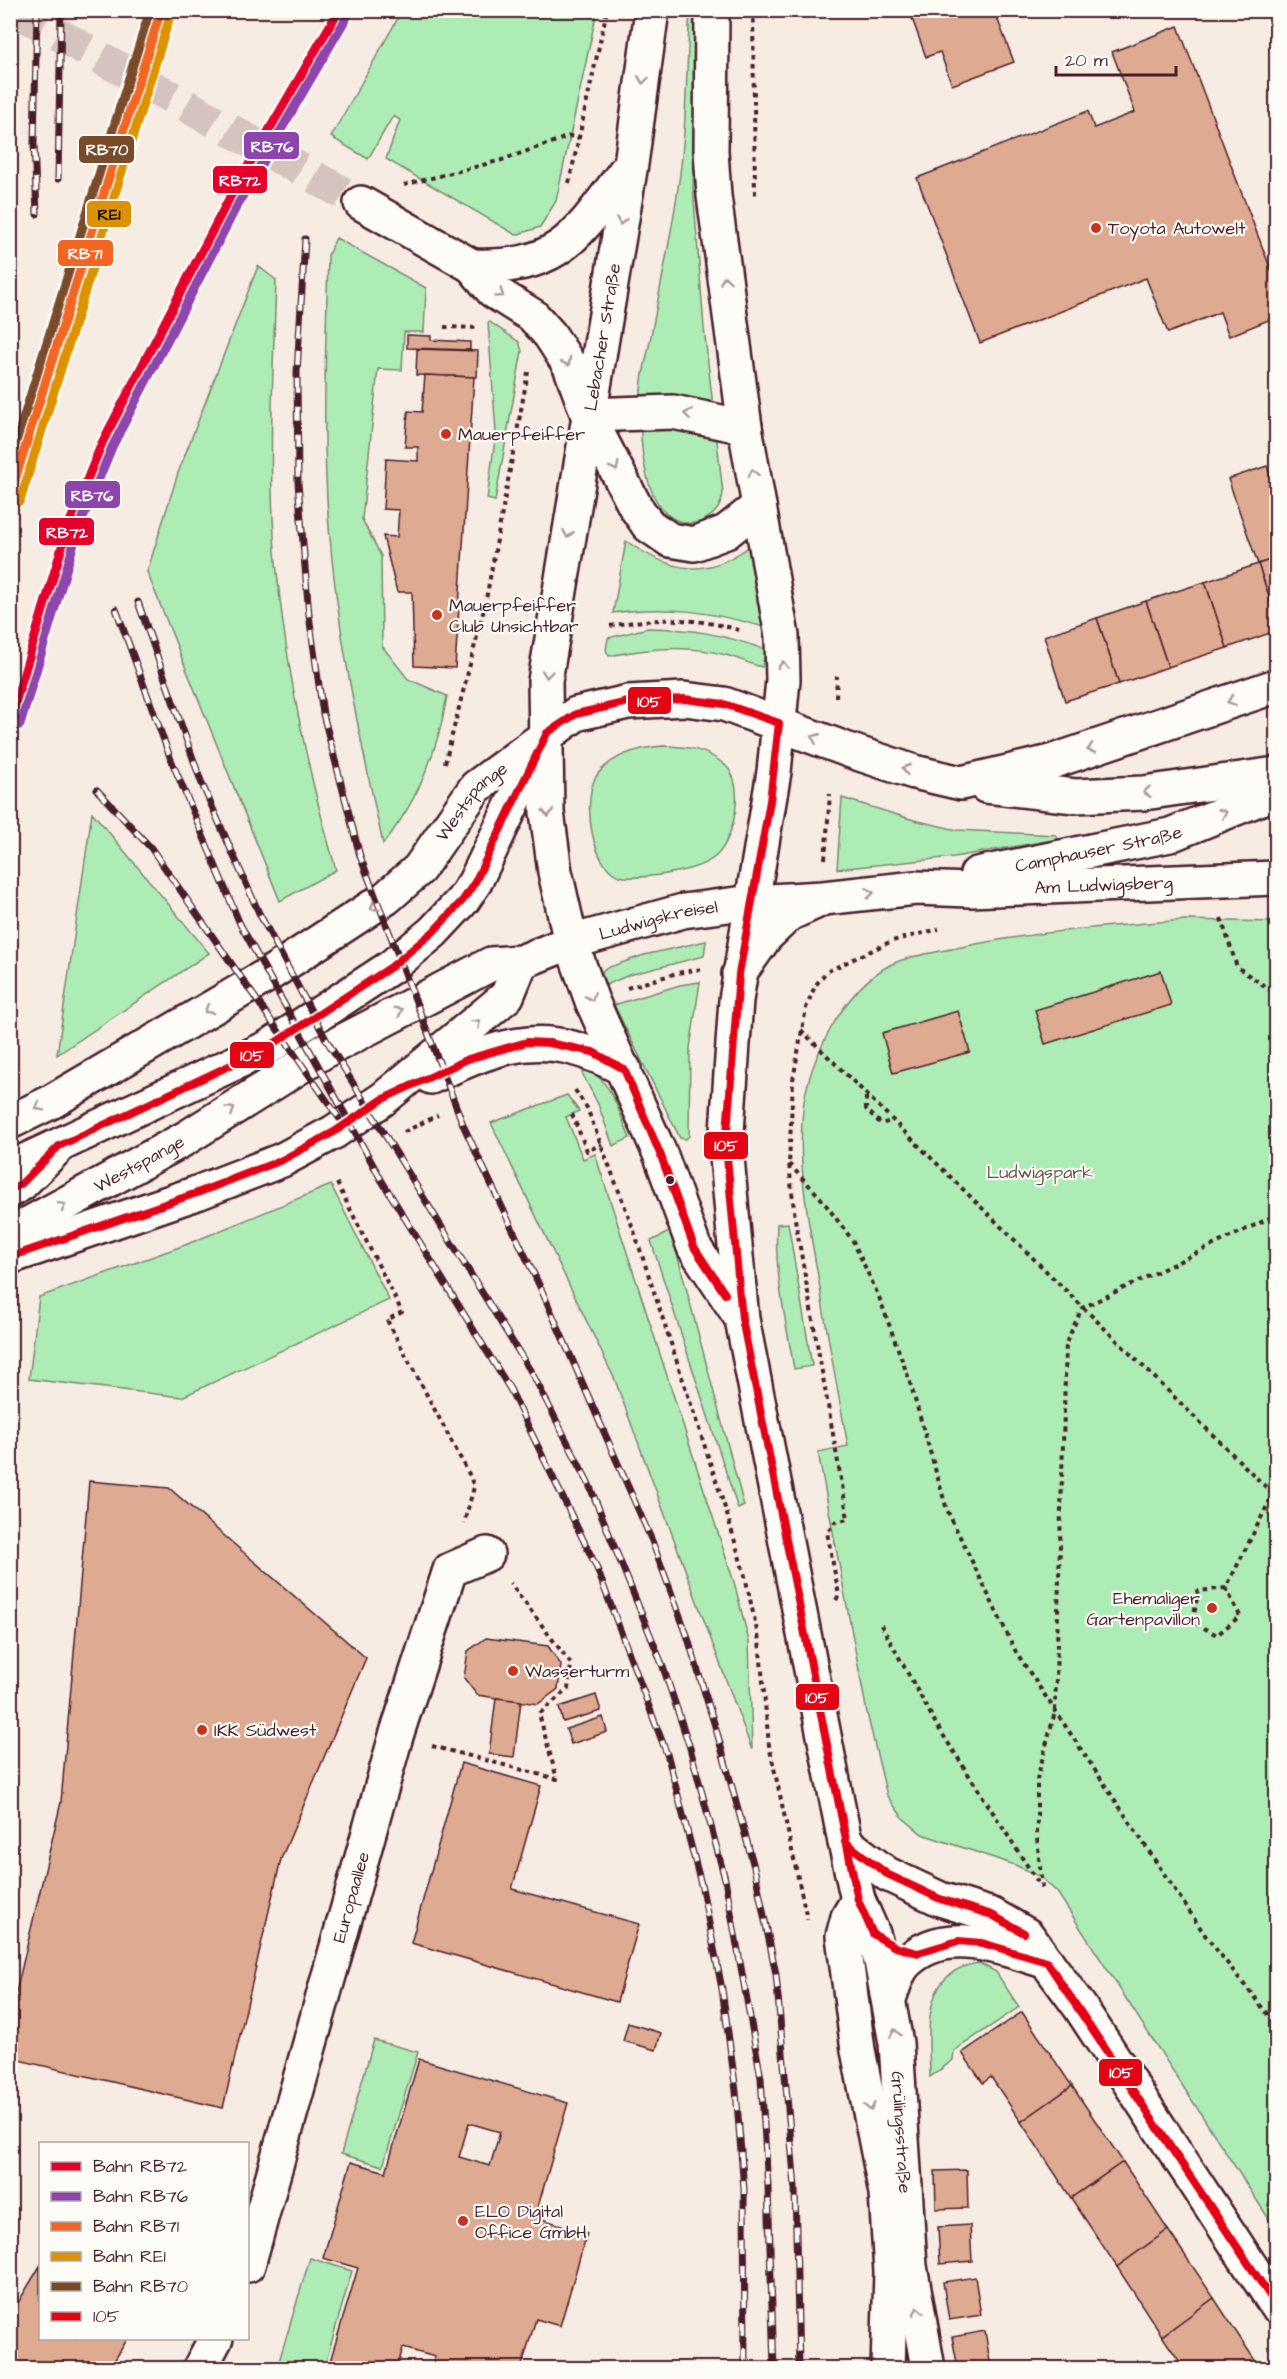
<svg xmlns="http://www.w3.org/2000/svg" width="1287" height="2379" font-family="'Architects Daughter',sans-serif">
	<rect width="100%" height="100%" fill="#f7ece3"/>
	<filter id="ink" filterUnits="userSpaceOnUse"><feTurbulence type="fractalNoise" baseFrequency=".0167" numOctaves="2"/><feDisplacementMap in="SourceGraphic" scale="12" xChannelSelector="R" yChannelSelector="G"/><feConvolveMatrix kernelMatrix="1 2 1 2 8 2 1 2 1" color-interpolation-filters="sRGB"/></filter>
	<g filter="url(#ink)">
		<g fill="#adedb5" stroke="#7c8670" stroke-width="1.5">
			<polygon points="402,11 597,11 556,201 540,227 516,235 386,159 400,120 393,116 368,159 331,137"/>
			<path d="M690,11H700L693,187L704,328L723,493C721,515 698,530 676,520C639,503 639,425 641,390C642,372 648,354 651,336C660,287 671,238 678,188C687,130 686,69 690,11Z"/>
			<path d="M336,238L426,288L424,332H404L402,370L378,369L362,519L381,556L382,646L408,679L447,696C438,751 418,801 383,844C361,743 339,642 330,538C321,444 326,350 328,255Z"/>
			<path d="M258,266L276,280C273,377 267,475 277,572C287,673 308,773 336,870L280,901L147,572L178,473Z"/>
			<polygon points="490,322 519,342 522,351 495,501 487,499 496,432 488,323"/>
			<path d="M626,541C671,572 706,580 751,545L764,627C710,612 669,605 613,613Z"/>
			<path d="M648,628C693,629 723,634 766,650L762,667C749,664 738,658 726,655C687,644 647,648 609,656L606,650L608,638Z"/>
			<path d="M662,746C686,746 707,749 726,766C746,785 734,838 717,855C700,872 647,878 625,877C591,875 581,797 597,775C613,754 639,748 662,746Z"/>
			<polygon points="842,798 914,820 957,830 1056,835 1058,839 954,857 837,869"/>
			<polygon points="92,812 209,953 57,1055"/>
			<path d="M1185,920L1276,922V2230L1057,1892L1039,1876L1015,1865L922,1834L903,1818L887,1796L867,1713L818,1452L848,1446C837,1389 827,1332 818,1276C808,1220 797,1165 803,1109C809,1059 844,989 890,965C910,955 934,953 956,948C1032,932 1108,926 1185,920Z"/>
			<polygon points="706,941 704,956 629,975 606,985 601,974 604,969 644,955"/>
			<polygon points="700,982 690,1048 689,1136 686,1139 680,1138 614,1005 680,985"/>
			<path d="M584,1067C611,1078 619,1113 630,1138L613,1146L598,1104L582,1073Z"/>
			<polygon points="567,1095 579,1111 566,1117 583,1159 595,1154 734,1582 749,1641 752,1750 615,1380 491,1123"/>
			<polygon points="331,1185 389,1300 182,1397 29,1379 39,1297 185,1245"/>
			<path d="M788,1223L812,1366L794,1369C786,1321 774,1273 777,1224Z"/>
			<polygon points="671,1231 744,1506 738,1509 651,1241"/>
			<path d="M979,1963L996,1972L1019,2007L954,2051L953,2060L930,2077C929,2030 920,1971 979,1963Z"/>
			<polygon points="374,2040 418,2052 383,2166 341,2154"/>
			<polygon points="310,2258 352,2271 324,2368 277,2368"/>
		</g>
		<g fill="#deaa91" stroke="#4a1f2b" stroke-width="1.5" fill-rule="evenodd">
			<polygon points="909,10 994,10 1014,62 952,85 940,52 926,57"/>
			<polygon points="1178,26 1276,283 1276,317 1229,336 1220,312 1168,333 1146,278 980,343 917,178 1088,111 1094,128 1135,112 1112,52"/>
			<polygon points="407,335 431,336 431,340 470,342 470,350 407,348"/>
			<polygon points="417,349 478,351 477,377 416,375"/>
			<polygon points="425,375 474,377 455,668 414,666 412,592 397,592 383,536 397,537 399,510 383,509 386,459 418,461 418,447 405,447 408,411 422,412"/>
			<polygon points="1267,466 1276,493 1276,558 1258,564 1228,479"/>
			<polygon points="1276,558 1276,617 1258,564"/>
			<polygon points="1258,564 1276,617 1276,631 1227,648 1205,582"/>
			<polygon points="1205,582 1227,648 1168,667 1146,601"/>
			<polygon points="1146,601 1168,667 1119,684 1097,618"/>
			<polygon points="1097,618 1119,684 1065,701 1044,636"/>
			<polygon points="1161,971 1171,1005 1045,1044 1035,1010"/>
			<polygon points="958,1011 970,1052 893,1073 882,1033"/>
			<polygon points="89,1481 169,1488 366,1658 281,1859 223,2108 10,2058 10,2018 61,1802"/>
			<polygon points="486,1638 548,1646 561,1665 558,1689 538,1704 477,1695 464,1678 468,1651"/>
			<polygon points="596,1695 601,1711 563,1722 559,1707"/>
			<polygon points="496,1698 521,1701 514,1757 489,1754"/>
			<polygon points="603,1717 607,1732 571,1744 566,1729"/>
			<polygon points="461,1763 541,1786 512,1889 639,1924 617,2002 411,1943"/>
			<polygon points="1022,2012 1072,2086 1021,2122 991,2077 983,2083 962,2053"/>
			<polygon points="628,2023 661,2033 656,2050 623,2041"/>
			<path d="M419,2059L568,2103L535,2217L587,2233L560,2326L536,2319L521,2368H432L435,2357L403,2348L397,2368H328L358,2268L323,2258L351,2162L386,2172ZM469,2123L500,2132L490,2166L459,2157Z"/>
			<polygon points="1072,2086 1123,2162 1071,2198 1021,2122"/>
			<polygon points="1123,2162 1168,2230 1117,2267 1071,2198"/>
			<polygon points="967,2170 968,2208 936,2209 935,2171"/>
			<polygon points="970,2225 972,2261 940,2264 938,2227"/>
			<polygon points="1168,2230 1214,2298 1162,2336 1117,2267"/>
			<polygon points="40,2266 40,2338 128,2338 110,2368 10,2368 10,2316"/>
			<polygon points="975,2277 981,2315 949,2320 943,2282"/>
			<polygon points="1214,2298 1258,2365 1254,2368 1184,2368 1162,2336"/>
			<polygon points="985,2331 991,2368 958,2368 952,2337"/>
		</g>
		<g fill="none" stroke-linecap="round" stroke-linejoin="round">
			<polyline stroke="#d4c3be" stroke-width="33" stroke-dasharray="33 16" stroke-linecap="butt" points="15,10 361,203"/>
			<defs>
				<g id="minor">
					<polyline points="361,203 472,266"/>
					<polyline points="588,415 673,412 745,427"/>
					<path id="s1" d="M752,902L736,1000L726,1146L734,1235L742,1319L845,1842L858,1900L873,1934L881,1961L896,2043L910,2266L928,2368"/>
					<polyline points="571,942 592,1001 661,1156 694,1247 740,1316"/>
					<polyline points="10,1190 21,1184 58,1147"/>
					<polyline points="845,1842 887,1874 940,1899 992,1915 1027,1935 1080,2007 1276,2305"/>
					<polyline points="858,1900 848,1917 843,1936 858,2050 886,2193 891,2272 888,2368"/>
					<path d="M889,1999C893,1988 897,1973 904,1965C942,1923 1002,1948 1047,1962"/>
					<path id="s2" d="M248,2265L396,1736L450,1570L487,1554"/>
					<polyline points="200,2368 216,2338"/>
				</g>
				<g id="major">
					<polyline points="712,10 711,151 714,196 745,427 782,636 783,680 774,772 752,902"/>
					<polyline points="472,266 493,291 533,316 550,335 570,366 588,415 635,506 648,525 670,540 694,544 726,532 759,506"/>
					<path d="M472,266C562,269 577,235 627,169"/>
					<polyline points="986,786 1075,796 1144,793 1276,774"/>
					<path id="s3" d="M977,874L1170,835L1276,792"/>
					<path id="s4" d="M571,942L555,872L547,812L545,681L631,164L652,10"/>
					<polyline points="739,974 766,936 789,914 818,901"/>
					<path d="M431,1077C505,1041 548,1028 624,1069"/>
					<path id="s5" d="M10,1122L51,1102L271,973L386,898L419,869L476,787L576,714L628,702L684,699L724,704L851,751L914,772L961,783L1051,762L1276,686"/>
					<polyline points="10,1168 267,1048 391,967 433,932 463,900 475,882 543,740"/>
					<path id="s6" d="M10,1234L186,1138L326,1050L491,964L521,962L571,942L683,911L752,902L823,898L916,888L970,890L1276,878"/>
					<polyline points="10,1257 197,1193 282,1160 334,1132 383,1099 507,996 521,962"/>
				</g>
			</defs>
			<use href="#minor" stroke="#4a1f2b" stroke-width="38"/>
			<use href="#major" stroke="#4a1f2b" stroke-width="38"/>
			<g stroke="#4a1f2b" stroke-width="4" stroke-dasharray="4.5 4.5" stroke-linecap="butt">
				<polyline points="753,10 755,196"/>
				<polyline points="569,183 607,10"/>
				<polyline points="404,185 502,160 570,136 579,138"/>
				<polyline points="444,327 480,328"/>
				<polyline points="485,605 495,607"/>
				<path d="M610,626C656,617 698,617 742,631"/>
				<polyline points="836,697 837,676"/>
				<polyline points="445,763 485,605 528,372"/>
				<polyline points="825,859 830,794"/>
				<polyline points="1221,918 1237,967 1276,994"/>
				<polyline points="627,988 677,973 702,969"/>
				<polyline points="801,1030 1276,1497"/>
				<polyline points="575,1090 587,1108 633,1228 726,1511 745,1576 759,1640 769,1745 807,1919"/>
				<polyline points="866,1097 866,1109 881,1124 891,1121"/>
				<polyline points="572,1114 587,1151 602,1144"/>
				<polyline points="404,1132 438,1115"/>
				<polyline points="789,1164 820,1197 853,1241 879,1297 909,1379 947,1510 1016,1652 1205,1935 1276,2025"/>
				<polyline points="337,1183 402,1312 387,1320 470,1476 474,1487 464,1523"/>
				<polyline points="1226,1588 1198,1591 1193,1622 1217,1635 1240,1616 1226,1588 1273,1494"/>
				<polyline points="836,1600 839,1595 827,1532 835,1522 848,1519 795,1219 789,1164 793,1080 806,1008 815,986 826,972 892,941 939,929"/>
				<polyline points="881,1625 936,1724 1041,1887"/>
				<polyline points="432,1746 557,1779 539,1714 568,1689 571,1664 510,1583"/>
				<polyline points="1042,1888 1037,1837 1037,1779 1055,1712 1066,1343 1082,1308 1276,1215"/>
			</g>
			<use href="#minor" stroke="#fdfcf7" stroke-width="33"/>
			<use href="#major" stroke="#fdfcf7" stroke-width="33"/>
			<defs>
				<g id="rail">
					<polyline points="37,10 34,144 37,214"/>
					<polyline points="58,179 61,10"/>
					<polyline points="305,239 297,372 298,483 309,615 323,714 360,856 464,1127 542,1291 652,1541 687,1635 718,1736 754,1867 776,1974 795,2187 799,2368"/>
					<polyline points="138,602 202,784 259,913 327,1041 533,1375 588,1482 662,1664 690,1748 725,1879 761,2078 768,2187 774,2368"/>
					<polyline points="116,609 170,757 240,924 382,1181 510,1389 596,1566 668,1757 702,1888 722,1989 736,2091 744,2189 745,2368"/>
					<polyline points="97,790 151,848 339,1118"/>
				</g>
			</defs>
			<use href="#rail" stroke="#4a1f2b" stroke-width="7"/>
			<use href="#rail" stroke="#fdfcf7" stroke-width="4.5" stroke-dasharray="14" stroke-linecap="butt"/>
			<defs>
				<g id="bus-1">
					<polyline points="10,1190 21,1184 59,1146 267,1048 391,967 433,932 463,900 475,882 547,733 576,714 628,702 684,699 724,704 779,723 770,801 739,974 726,1146 742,1319 858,1900 873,1934 895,1947 918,1953 958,1941 982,1943 1047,1962 1276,2305"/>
					<polyline points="10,1257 197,1193 282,1160 334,1132 383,1099 468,1059 527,1042 549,1043 593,1052 624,1069 661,1156 694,1247 725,1294"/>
					<polyline points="845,1842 887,1874 940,1899 992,1915 1024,1933"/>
				</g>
			</defs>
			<use href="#bus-1" stroke="#fdfcf7" stroke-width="12"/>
			<use href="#bus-1" stroke="#e30513" stroke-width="8"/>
			<defs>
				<polyline id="rail-1" points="10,720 68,527 102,443 230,197 339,10"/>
				<polyline id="rail-2" points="20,725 78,530 112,447 239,202 348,15"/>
				<polyline id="rail-3" points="10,496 161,10"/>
				<polyline id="rail-4" points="20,501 171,13"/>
				<polyline id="rail-5" points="10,461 150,10"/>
			</defs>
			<use href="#rail-1" stroke="#fdfcf7" stroke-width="14"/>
			<use href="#rail-2" stroke="#fdfcf7" stroke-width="14"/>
			<use href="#rail-3" stroke="#fdfcf7" stroke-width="14"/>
			<use href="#rail-4" stroke="#fdfcf7" stroke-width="14"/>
			<use href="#rail-5" stroke="#fdfcf7" stroke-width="14"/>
			<use href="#rail-1" stroke="#e4002b" stroke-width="9"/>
			<use href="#rail-2" stroke="#8e44ad" stroke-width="9"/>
			<use href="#rail-3" stroke="#f26522" stroke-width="9"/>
			<use href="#rail-4" stroke="#dd9206" stroke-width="9"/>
			<use href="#rail-5" stroke="#7a4b2a" stroke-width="9"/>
		</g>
		<defs><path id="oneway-chevron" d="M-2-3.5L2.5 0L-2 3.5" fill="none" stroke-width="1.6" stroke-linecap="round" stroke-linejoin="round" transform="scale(1.5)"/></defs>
		<g stroke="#ac999b">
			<use href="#oneway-chevron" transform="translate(643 80) rotate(98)"/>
			<use href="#oneway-chevron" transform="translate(621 221) rotate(100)"/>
			<use href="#oneway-chevron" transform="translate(725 280) rotate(-98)"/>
			<use href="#oneway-chevron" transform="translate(500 294) rotate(34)"/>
			<use href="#oneway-chevron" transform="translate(567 362) rotate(61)"/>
			<use href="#oneway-chevron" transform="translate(688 414) rotate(-172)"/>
			<use href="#oneway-chevron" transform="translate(615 467) rotate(63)"/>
			<use href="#oneway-chevron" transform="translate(753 473) rotate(-100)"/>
			<use href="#oneway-chevron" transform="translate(568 534) rotate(100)"/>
			<use href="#oneway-chevron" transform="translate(783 665) rotate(-91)"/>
			<use href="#oneway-chevron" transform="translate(547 674) rotate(96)"/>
			<use href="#oneway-chevron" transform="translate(1231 701) rotate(161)"/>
			<use href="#oneway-chevron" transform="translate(815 738) rotate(-158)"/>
			<use href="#oneway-chevron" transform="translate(1091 749) rotate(161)"/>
			<use href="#oneway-chevron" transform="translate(906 769) rotate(-163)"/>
			<use href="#oneway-chevron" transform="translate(1147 792) rotate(175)"/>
			<use href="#oneway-chevron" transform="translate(548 813) rotate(85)"/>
			<use href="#oneway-chevron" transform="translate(1223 813) rotate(-22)"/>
			<use href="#oneway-chevron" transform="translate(870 893) rotate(-6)"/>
			<use href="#oneway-chevron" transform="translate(374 907) rotate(146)"/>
			<use href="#oneway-chevron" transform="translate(591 997) rotate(68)"/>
			<use href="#oneway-chevron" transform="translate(208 1010) rotate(150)"/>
			<use href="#oneway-chevron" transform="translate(399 1011) rotate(-27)"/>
			<use href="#oneway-chevron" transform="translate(477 1023) rotate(-42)"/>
			<use href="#oneway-chevron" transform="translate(39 1107) rotate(153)"/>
			<use href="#oneway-chevron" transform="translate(231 1110) rotate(-32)"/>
			<use href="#oneway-chevron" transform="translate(62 1206) rotate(-29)"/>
			<use href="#oneway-chevron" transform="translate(895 2033) rotate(-99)"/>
			<use href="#oneway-chevron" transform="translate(870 2107) rotate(78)"/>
			<use href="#oneway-chevron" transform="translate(918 2311) rotate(-100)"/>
		</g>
	</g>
	<g fill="#c8321e" stroke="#fdfcf7" stroke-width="2">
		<circle cx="1096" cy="228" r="6"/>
		<circle cx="446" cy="434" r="6"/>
		<circle cx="437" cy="615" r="6"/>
		<circle cx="1212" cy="1608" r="6"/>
		<circle cx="513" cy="1671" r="6"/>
		<circle cx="202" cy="1730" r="6"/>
		<circle cx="463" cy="2221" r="6"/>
	</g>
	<circle fill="#4a1f2b" stroke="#fdfcf7" stroke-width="2" cx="670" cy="1180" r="5"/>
	<g text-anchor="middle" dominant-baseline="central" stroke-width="4.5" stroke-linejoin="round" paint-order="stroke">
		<g font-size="18" fill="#4a1f2b" stroke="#fdfcf7" text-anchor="start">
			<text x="1108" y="228">Toyota Autowelt</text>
			<text x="458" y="434">Mauerpfeiffer</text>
			<text x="449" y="605">Mauerpfeiffer<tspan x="449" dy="21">Club Unsichtbar</tspan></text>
			<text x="1200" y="1598" text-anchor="end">Ehemaliger<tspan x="1200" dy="21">Gartenpavillon</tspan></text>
			<text x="525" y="1671">Wasserturm</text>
			<text x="214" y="1730">IKK Südwest</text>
			<text x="475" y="2211">ELO Digital<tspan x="475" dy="21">Office GmbH</tspan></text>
		</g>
		<g font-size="18" fill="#4a1f2b" stroke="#fdfcf7">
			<text stroke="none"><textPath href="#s4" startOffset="612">Lebacher Straße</textPath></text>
			<text stroke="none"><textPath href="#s5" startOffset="568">Westspange</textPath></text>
			<text stroke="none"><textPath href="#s3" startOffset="124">Camphauser Straße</textPath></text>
			<text stroke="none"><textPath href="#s6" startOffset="1174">Am Ludwigsberg</textPath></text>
			<text stroke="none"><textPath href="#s6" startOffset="726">Ludwigskreisel</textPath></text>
			<text stroke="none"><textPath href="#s6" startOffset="147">Westspange</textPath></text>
			<text stroke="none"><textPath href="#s2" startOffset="382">Europaallee</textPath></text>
			<text stroke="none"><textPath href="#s1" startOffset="1250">Grülingsstraße</textPath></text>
		</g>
		<g font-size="18" fill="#63524e" stroke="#fdfcf7">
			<text x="1040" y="1172">Ludwigspark</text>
		</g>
	</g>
	<g stroke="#fdfcf7" stroke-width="2">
		<rect x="243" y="131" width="57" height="29" rx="6" fill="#8e44ad"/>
		<rect x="78" y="135" width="57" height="29" rx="6" fill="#7a4b2a"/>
		<rect x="212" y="165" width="56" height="29" rx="6" fill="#e4002b"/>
		<rect x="86" y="200" width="46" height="28" rx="6" fill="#dd9206"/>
		<rect x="57" y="239" width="57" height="28" rx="6" fill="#f26522"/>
		<rect x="64" y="480" width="57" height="29" rx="6" fill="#8e44ad"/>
		<rect x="38" y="517" width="57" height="29" rx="6" fill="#e4002b"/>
		<rect x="627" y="686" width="45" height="29" rx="6" fill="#e30513"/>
		<rect x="229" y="1041" width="46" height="28" rx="6" fill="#e30513"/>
		<rect x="703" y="1131" width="46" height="29" rx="6" fill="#e30513"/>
		<rect x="795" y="1683" width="45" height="28" rx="6" fill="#e30513"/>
		<rect x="1098" y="2058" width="45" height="29" rx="6" fill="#e30513"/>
	</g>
	<g font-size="16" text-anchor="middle" font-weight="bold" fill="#fff">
		<text x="272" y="152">RB76</text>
		<text x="107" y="155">RB70</text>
		<text x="240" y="186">RB72</text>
		<text x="85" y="259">RB71</text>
		<text x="92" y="501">RB76</text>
		<text x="67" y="538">RB72</text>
		<text x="649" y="707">105</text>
		<text x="252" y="1061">105</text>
		<text x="726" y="1151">105</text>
		<text x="817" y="1703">105</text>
		<text x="1121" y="2078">105</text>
	</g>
	<g font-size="16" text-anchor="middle" font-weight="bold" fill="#111">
		<text x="109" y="220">RE1</text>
	</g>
	<rect width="1287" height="2379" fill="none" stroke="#fdfcf7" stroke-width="36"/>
	<rect x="18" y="18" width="1251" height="2343" fill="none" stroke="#4a1f2b" stroke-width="2" filter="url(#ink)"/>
	<rect x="39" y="2142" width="210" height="198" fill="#fdfcf7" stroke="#b5a4a5" stroke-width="1.5"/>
	<rect x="51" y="2162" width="30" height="9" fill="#e4002b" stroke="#b5a4a5" stroke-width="1.5"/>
	<text x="93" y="2172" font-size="18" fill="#4a1f2b">Bahn RB72</text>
	<rect x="51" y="2192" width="30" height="9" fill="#8e44ad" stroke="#b5a4a5" stroke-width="1.5"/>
	<text x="93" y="2202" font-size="18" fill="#4a1f2b">Bahn RB76</text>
	<rect x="51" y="2222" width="30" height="9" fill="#f26522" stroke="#b5a4a5" stroke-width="1.5"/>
	<text x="93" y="2232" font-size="18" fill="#4a1f2b">Bahn RB71</text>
	<rect x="51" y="2252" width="30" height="9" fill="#dd9206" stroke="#b5a4a5" stroke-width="1.5"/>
	<text x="93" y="2262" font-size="18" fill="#4a1f2b">Bahn RE1</text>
	<rect x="51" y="2282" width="30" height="9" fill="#7a4b2a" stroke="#b5a4a5" stroke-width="1.5"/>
	<text x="93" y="2292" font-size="18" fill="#4a1f2b">Bahn RB70</text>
	<rect x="51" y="2312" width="30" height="9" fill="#e30513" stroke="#b5a4a5" stroke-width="1.5"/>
	<text x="93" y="2322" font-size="18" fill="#4a1f2b">105</text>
	<path d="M1056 66v9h120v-9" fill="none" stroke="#4a1f2b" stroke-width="3"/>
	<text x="1065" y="66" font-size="18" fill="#4a1f2b" stroke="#fdfcf7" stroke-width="4.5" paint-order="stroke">20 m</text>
</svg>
